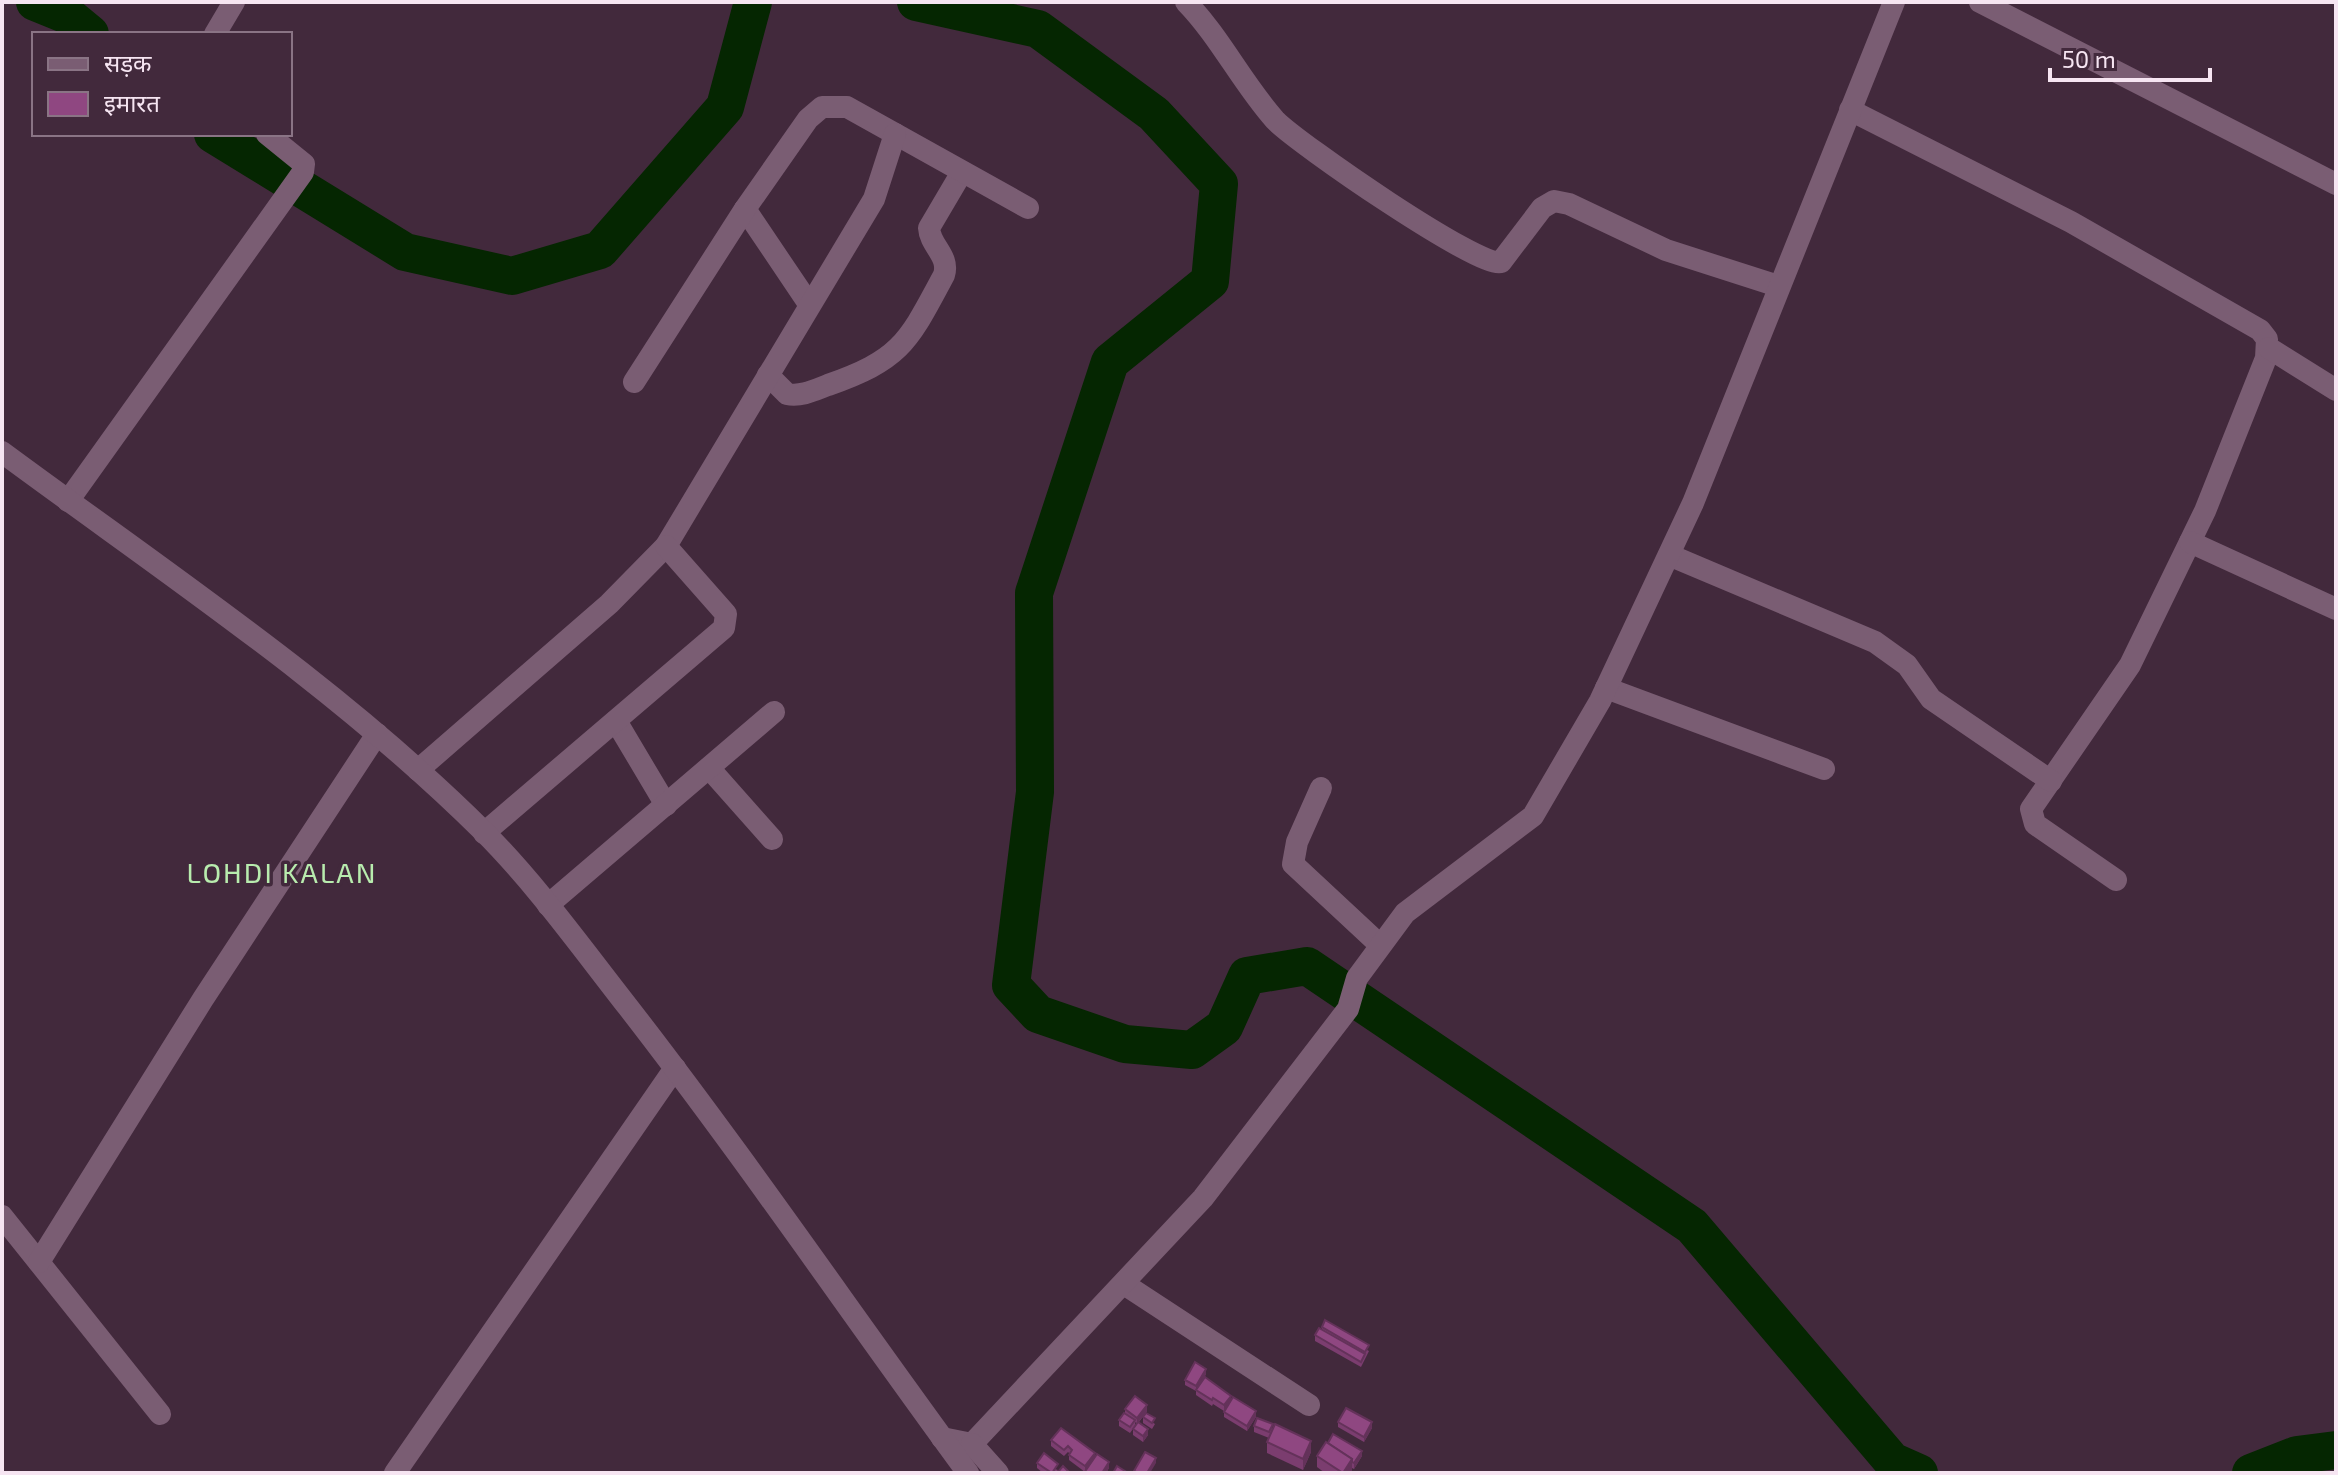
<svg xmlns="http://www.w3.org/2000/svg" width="2338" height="1475" font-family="'Exo 2','Noto Sans Devanagari',sans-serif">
	<rect width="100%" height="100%" fill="#42293c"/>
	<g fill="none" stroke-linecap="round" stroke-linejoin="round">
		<g stroke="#052601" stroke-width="38">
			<polyline points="35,2 67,15 90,34"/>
			<polyline points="916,2 1038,29 1154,114 1219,184 1210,281 1110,362 1034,593 1035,792 1011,985 1038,1014 1125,1044 1192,1050 1224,1027 1247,976 1307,966 1692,1226 1892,1461 1919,1473"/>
			<polyline points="213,134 405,252 512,276 600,250 725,107 753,2"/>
			<polyline points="2251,1473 2297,1455 2336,1450"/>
		</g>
		<g stroke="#7a5d73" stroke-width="22">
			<path d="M1186,2C1220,37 1242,83 1275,120C1297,143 1481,270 1501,262L1542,208L1554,201L1569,204L1666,250L1778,286"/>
			<polyline points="1980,2 2336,184"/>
			<polyline points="215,34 234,2"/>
			<polyline points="1850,110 2071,222 2260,330 2267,339 2266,358 2205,511 2130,665 2031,809 2035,824 2116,880"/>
			<polyline points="745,209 809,304"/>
			<polyline points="2269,348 2336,390"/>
			<path d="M768,375L787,394C801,397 815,390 828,385C902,359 908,342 944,275C950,256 930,246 929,228L962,172"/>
			<polyline points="634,382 745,209 808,119 822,107 847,107 1028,208"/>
			<polyline points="68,501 303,172 304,164 267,134"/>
			<polyline points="2190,542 2336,609"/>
			<polyline points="1669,555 1875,642 1907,665 1931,699 2051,781"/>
			<polyline points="1606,688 1824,769"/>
			<polyline points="616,721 666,805"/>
			<polyline points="709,768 772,839"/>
			<polyline points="418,770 609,604 666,546 874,199 895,134"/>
			<polyline points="1321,788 1297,842 1293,864 1380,945"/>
			<polyline points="484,833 724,628 726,614 666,546"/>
			<polyline points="548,905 774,712"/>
			<polyline points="2,1216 160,1414"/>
			<polyline points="39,1262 203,999 377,734"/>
			<polyline points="1124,1284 1309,1405"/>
			<polyline points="942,1438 972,1444 1203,1198 1348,1009 1357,978 1405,913 1533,816 1600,701 1693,503 1894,2"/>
			<polyline points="972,1444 998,1473"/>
			<polyline points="395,1473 675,1068"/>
		</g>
		<path stroke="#7a5d73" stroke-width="22" d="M2,452C167,574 337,686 483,831C536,884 581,947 628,1007C746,1159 854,1318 968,1473"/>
	</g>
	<g fill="#7b3d6f">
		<polygon points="1322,1327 1369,1351 1361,1367 1315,1341 1315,1335 1322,1329"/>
		<polygon points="1206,1374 1202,1382 1256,1417 1247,1431 1224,1417 1224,1411 1213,1404 1212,1406 1196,1395 1196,1391 1185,1385 1185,1380"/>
		<polygon points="1125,1409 1147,1411 1139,1422 1148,1435 1143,1442 1133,1435 1133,1429 1137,1424 1135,1422 1135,1426 1130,1433 1119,1426 1119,1420 1125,1413"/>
		<polygon points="1143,1417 1155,1424 1152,1429 1143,1423"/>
		<polygon points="1338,1422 1372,1428 1364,1442 1338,1427"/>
		<polygon points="1254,1426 1273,1428 1311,1452 1303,1470 1267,1453 1267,1442 1269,1438 1254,1432"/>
		<polygon points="1051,1440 1095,1456 1109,1468 1106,1473 1084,1473 1085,1472 1069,1460 1069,1453 1068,1452 1064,1456 1051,1446"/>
		<polygon points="1317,1456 1362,1456 1354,1469 1352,1468 1351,1473 1325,1473 1317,1467"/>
		<polygon points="1037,1463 1058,1470 1056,1473 1043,1473 1037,1468"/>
	</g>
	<g fill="#64325a">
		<polygon points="1206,1369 1206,1374 1196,1391 1196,1386"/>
		<polygon points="1231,1396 1231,1401 1224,1411 1224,1405"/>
		<polygon points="1147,1405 1147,1411 1137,1424 1137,1418"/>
		<polygon points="1256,1411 1256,1417 1247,1431 1247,1426"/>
		<polygon points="1372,1422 1372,1428 1364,1442 1364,1437"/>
		<polygon points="1148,1429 1148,1435 1143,1442 1143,1436"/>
		<polygon points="1311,1441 1311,1452 1303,1470 1303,1459"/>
		<polygon points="1362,1451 1362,1456 1354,1469 1354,1463"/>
		<polygon points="1095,1453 1095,1458 1085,1472 1085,1466"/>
		<polygon points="1156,1458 1156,1463 1150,1473 1147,1473"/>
		<polygon points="1352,1459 1352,1471 1351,1473 1343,1473"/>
		<polygon points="1109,1462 1109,1468 1106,1473 1102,1473"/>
	</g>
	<g fill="#8f4781" stroke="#64325a" stroke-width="2">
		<polygon points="1325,1320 1369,1345 1365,1352 1322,1327"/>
		<polygon points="1319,1328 1365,1354 1361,1362 1315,1335"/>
		<polygon points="1195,1362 1206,1369 1196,1386 1185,1380"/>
		<polygon points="1205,1377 1231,1396 1224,1405 1213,1398 1212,1400 1196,1390"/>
		<polygon points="1135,1396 1147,1405 1137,1418 1125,1409"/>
		<polygon points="1233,1397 1256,1411 1247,1426 1224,1412"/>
		<polygon points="1346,1408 1372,1422 1364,1437 1338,1422"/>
		<polygon points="1124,1413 1135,1420 1130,1427 1119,1420"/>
		<polygon points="1146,1413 1155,1418 1152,1423 1143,1417"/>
		<polygon points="1257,1418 1273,1424 1269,1432 1254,1426"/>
		<polygon points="1138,1422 1148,1429 1143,1436 1133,1429"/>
		<polygon points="1275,1424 1311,1441 1303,1459 1267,1442"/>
		<polygon points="1061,1428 1095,1453 1085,1466 1069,1455 1072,1450 1068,1446 1064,1450 1051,1440"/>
		<polygon points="1333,1434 1362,1451 1354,1463 1352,1462 1352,1459 1328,1443"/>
		<polygon points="1326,1442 1352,1459 1343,1473 1317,1456"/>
		<polygon points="1145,1452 1156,1458 1147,1473 1138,1473 1134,1471"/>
		<polygon points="1044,1453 1058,1464 1052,1473 1037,1463"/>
		<polygon points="1097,1454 1109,1462 1102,1473 1084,1473"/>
		<polygon points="1063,1466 1070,1473 1057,1473"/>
		<polygon points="1117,1466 1128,1473 1113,1473"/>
	</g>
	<g text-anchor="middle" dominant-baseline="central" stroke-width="7" stroke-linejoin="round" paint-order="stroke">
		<g font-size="28" letter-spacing="2" fill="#b8ecae" stroke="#42293c">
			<text x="282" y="872">LOHDI KALAN</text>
		</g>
	</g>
	<rect width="2338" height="1475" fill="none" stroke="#f6e5f2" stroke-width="8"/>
	<rect x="32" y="32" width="260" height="104" fill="#42293c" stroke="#8a7485" stroke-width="2"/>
	<rect x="48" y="58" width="40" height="12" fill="#7a5d73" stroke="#8a7485" stroke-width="2"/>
	<text x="104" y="72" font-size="24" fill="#f6e5f2">सड़क</text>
	<rect x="48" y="92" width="40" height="24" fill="#8f4781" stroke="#8a7485" stroke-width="2"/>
	<text x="104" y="112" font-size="24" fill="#f6e5f2">इमारत</text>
	<path d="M2050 68v12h160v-12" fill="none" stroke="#f6e5f2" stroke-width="4"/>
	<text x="2062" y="68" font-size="24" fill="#f6e5f2" stroke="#42293c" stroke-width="6" paint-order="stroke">50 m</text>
</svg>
